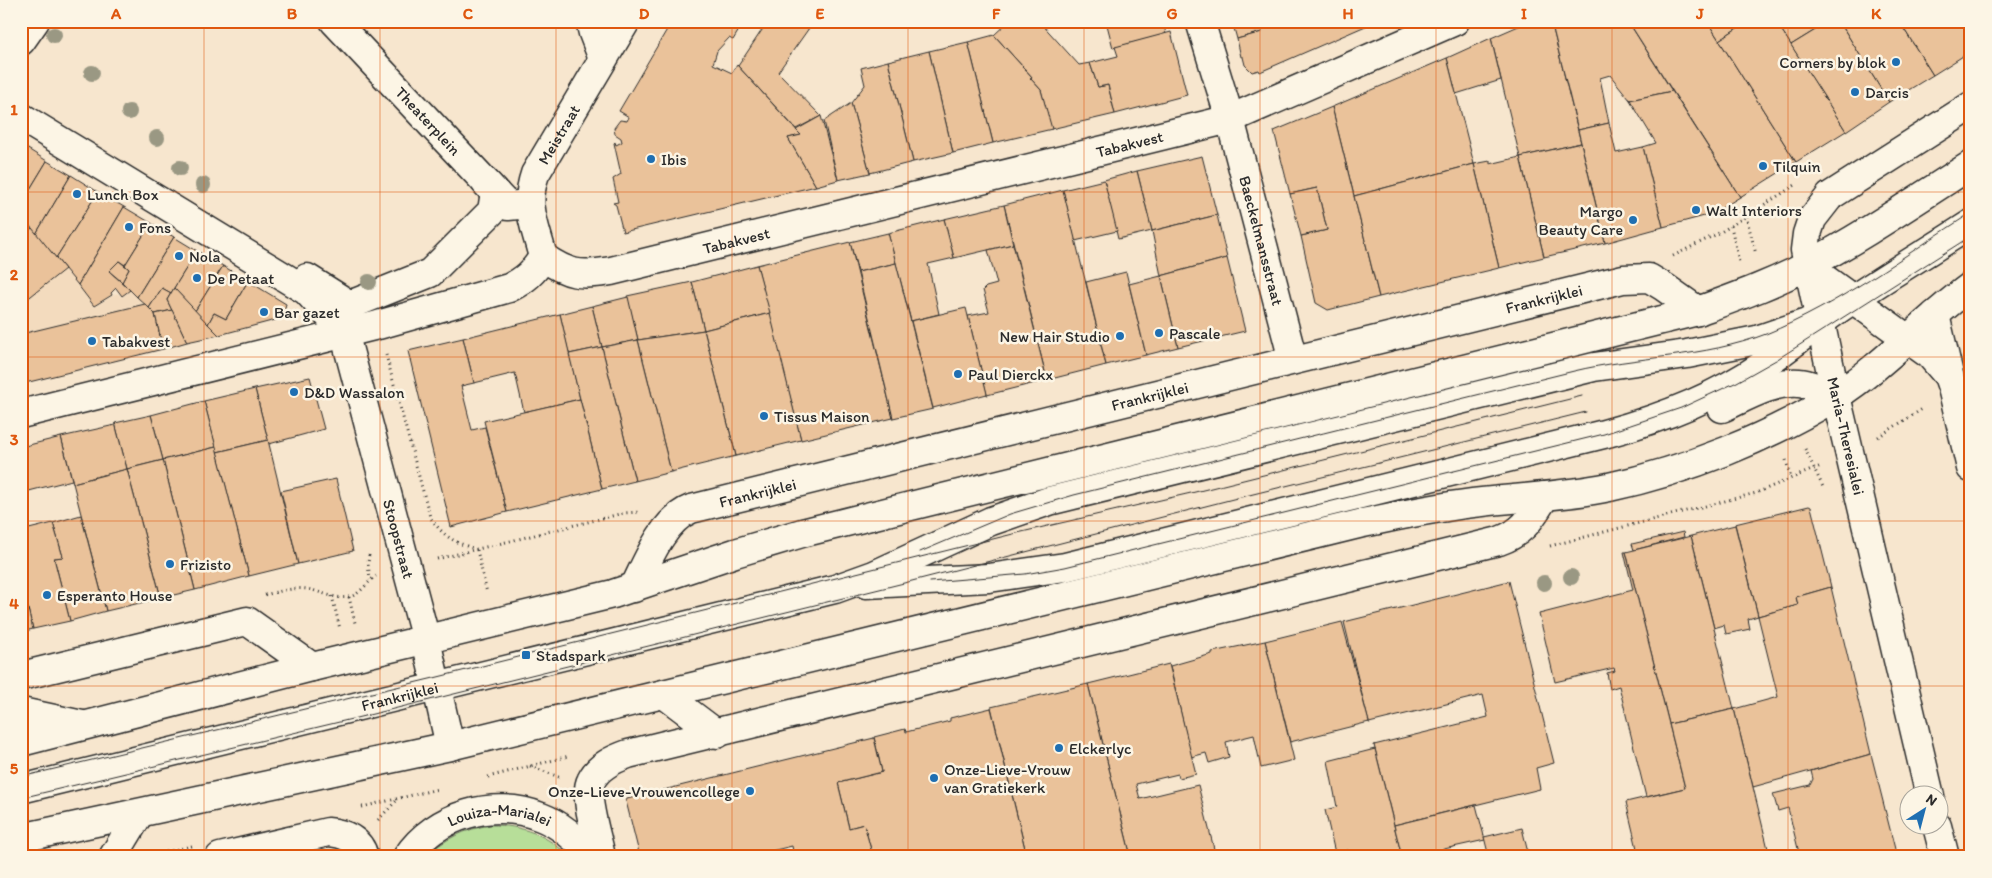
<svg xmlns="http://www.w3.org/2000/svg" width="1992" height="878" font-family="Itim,sans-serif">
	<rect width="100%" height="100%" fill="#f7e6ce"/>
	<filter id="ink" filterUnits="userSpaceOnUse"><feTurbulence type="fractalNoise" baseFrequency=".02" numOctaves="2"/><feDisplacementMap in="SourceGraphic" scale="10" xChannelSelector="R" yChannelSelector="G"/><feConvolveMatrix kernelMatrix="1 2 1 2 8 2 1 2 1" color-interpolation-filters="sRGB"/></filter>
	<g filter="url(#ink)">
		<polygon fill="#f3dbbe" points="65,269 94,307 117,293 122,297 131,290 145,304 21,334 21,304"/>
		<path fill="#b7de99" stroke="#718462" d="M491,825C520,825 549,835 569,857H425C444,839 465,829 491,825Z"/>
		<g fill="#eac29a" stroke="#2b2b2b">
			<polygon points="672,21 737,21 742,25 733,40 729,38 717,51 713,64 732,73 737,65 738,66 801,135 788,138 816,186 623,232 616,205 613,203 618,202 613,179 621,174 614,143 615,142 616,145 622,142 621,138 615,134 614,128 620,120 627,121 629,117 619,111"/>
			<polygon points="768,21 814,21 778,72 821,116 796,129 738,66"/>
			<polygon points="1009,21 1039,21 1079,65 1090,63 1098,87 1108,85 1115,114 1051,129 1041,90 1030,78 1032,77 994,35"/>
			<polygon points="1106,21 1163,21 1166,34 1113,48"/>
			<polygon points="1232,21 1259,21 1262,32 1237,39"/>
			<polygon points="1259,21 1377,21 1260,72 1259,70 1252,72 1245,65 1243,57 1241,57 1237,39 1262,32"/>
			<polygon points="1530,21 1551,21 1581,143 1520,157 1491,38"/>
			<polygon points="1551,21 1628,21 1672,91 1630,100 1610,75 1600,78 1609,123 1578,130"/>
			<polygon points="1628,21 1707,21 1796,162 1740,197"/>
			<polygon points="1707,21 1748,21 1719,40"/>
			<polygon points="1748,21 1776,21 1846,131 1796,162 1719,40"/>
			<polygon points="1776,21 1830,21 1791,45"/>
			<polygon points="1830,21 1839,21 1889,102 1846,131 1791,45"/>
			<polygon points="1839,21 1899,21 1933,75 1889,102"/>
			<polygon points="1899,21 1970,21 1971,51 1933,75"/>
			<polygon points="1171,32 1187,95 1115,114 1108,85 1098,87 1090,63 1118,56 1115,47"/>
			<polygon points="994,35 1032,77 1030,78 1041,90 1052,129 993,143 968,42"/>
			<polygon points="1491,38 1501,80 1456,94 1447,58"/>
			<polygon points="968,42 993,143 953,153 929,51"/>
			<polygon points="929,51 953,153 913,162 888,61"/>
			<polygon points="1447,58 1474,164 1354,196 1332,107"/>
			<polygon points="888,61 913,162 870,173 851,103 865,85 861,68"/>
			<polygon points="1672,91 1740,197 1712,214 1663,227 1643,147 1656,143 1630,100"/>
			<polygon points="851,103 870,173 838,180 824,121"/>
			<polygon points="1332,107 1379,297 1328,310 1316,303 1301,236 1327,230 1317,188 1290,194 1274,131"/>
			<polygon points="821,116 838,180 816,186 788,138 801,135 796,130"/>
			<polygon points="1609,123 1616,153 1643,147 1663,227 1605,243 1578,130"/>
			<polygon points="1581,143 1605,243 1544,257 1520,157"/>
			<polygon points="23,146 47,161 21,204 21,149"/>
			<polygon points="1202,156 1217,215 1152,231 1137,171"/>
			<polygon points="1520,157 1544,257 1499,268 1474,164 1490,161 1490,164"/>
			<polygon points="47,161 71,175 36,234 21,214 21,204"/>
			<polygon points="1474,164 1499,268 1379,297 1354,196"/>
			<polygon points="1137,171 1152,231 1118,239 1104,180"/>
			<polygon points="71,175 98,192 56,258 36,234"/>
			<polygon points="1104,180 1117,231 1075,241 1063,190"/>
			<polygon points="1317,188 1327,230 1301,236 1290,194"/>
			<polygon points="1063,190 1106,365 1047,380 1004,205"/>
			<polygon points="98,192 124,207 78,285 56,258"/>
			<polygon points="1004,205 1013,244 954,258 944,219"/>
			<polygon points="124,207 151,223 125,265 119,261 109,271 130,290 122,296 116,288 111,293 112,295 94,306 78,285"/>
			<polygon points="1217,215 1227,258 1161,276 1152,231"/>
			<polygon points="944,219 954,258 928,264 939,314 911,321 888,233"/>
			<polygon points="151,223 174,237 137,297 122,282 129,269 125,265"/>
			<polygon points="32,228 65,269 21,304 21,237"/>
			<polygon points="888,233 896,263 858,272 850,242"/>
			<polygon points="174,237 197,251 171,293 162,288 149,308 137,297"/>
			<polygon points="850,242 893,418 801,440 757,265"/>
			<polygon points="1013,244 1047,380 987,395 968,316 989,312 983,290 986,287 997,284 988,250"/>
			<polygon points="197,251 223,266 195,311 174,288"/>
			<polygon points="1227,258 1245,331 1178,347 1161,276"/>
			<polygon points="119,261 129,269 122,282 109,271"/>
			<polygon points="896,263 933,409 893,418 858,272"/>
			<polygon points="757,265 770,313 704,330 692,282"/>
			<polygon points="223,266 248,281 226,319 214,313 208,324 195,311"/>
			<polygon points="1126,272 1146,355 1106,365 1086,282"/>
			<polygon points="1161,276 1178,347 1146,355 1129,284"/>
			<polygon points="248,281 286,304 283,318 219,335 208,324 214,313 226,319"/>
			<polygon points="692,282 704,330 638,340 627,296"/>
			<polygon points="162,288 171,293 167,300 172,310 155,314 149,308"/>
			<polygon points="174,288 208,324 219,335 187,342 167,300"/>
			<polygon points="628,297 638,340 602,347 592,306"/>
			<polygon points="145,304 155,314 163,349 21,384 21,334"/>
			<polygon points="592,306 602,347 569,354 560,314"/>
			<polygon points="966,308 987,394 933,408 911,321"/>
			<polygon points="172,310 187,342 163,349 155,314"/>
			<polygon points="770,313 801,440 736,456 704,330"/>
			<polygon points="560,314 580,399 524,412 515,373 474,383 463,338"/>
			<polygon points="704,330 736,456 671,472 638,340"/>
			<polygon points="463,338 474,383 461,386 472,430 485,427 507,512 451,527 408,351"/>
			<polygon points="638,340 671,472 635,481 602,347"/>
			<polygon points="602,347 635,481 602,489 569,354"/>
			<polygon points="310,377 324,429 269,444 255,389"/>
			<polygon points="255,389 268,440 217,452 204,401"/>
			<polygon points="580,399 602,489 507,512 484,421"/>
			<polygon points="204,401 216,447 163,460 151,415"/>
			<polygon points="151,415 163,460 127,469 115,423"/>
			<polygon points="115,423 127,469 73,483 61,437 115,425"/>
			<polygon points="61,437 72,480 21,493 21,447"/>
			<polygon points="268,440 298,564 249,576 217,452"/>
			<polygon points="216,447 249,576 195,590 163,460"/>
			<polygon points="163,460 195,590 161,598 127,469"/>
			<polygon points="127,469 161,598 106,611 73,483"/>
			<polygon points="336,479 353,551 298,564 281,491"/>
			<polygon points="1809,506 1811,507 1831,587 1796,597 1798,605 1758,616 1735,524"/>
			<polygon points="81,515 106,611 70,621 54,558 63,557 53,523"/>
			<polygon points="53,523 63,557 54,558 70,621 33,629 21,581 21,531"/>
			<polygon points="1735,525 1758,616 1748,619 1750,629 1726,634 1724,625 1714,628 1691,536"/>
			<polygon points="1683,532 1684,537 1634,550 1632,544"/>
			<polygon points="1691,536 1734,709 1669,724 1626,552"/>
			<polygon points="1624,552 1626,552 1685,788 1646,797 1619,686 1610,689 1607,673 1615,671 1614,668 1555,682 1539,614 1633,590"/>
			<polygon points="21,581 33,629 21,632"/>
			<polygon points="1509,581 1554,763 1536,768 1540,789 1394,825 1374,745 1488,717 1483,695 1369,723 1344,622"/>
			<polygon points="1831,587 1871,754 1753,787 1734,709 1778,697 1758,616 1798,605 1796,597"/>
			<polygon points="1342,622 1369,722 1290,742 1265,641"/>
			<polygon points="1265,641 1294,760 1261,768 1254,735 1226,742 1229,757 1209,763 1206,753 1191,757 1170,666 1212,654 1212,652"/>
			<polygon points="1169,664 1196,774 1179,778 1178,774 1136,784 1140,799 1198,785 1216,857 1131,857 1088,684"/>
			<polygon points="1088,684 1131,857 1027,857 991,707"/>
			<polygon points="991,708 1027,857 873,857 864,824 849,828 838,783 882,772 874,737 905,729 906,732 950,721 950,718"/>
			<polygon points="1734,709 1770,857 1639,857 1626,802 1685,788 1669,724"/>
			<polygon points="874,738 882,772 838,783 849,828 864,824 873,857 794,857 792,846 746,857 640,857 626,801 627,799"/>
			<polygon points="1375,749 1402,857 1350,857 1348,850 1335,853 1325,810 1337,807 1328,761"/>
			<polygon points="1871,754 1897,857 1800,857 1788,808 1778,811 1773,794 1810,785 1813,779 1811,771"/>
			<polygon points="1476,805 1485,840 1435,851 1436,857 1402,857 1394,825"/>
			<polygon points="1522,828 1529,857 1489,857 1484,837"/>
		</g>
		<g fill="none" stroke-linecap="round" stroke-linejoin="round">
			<defs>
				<g id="minor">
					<polyline points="590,21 593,33 603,59"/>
					<path id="s1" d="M1200,21L1230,119L1293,360"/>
					<polyline points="21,41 35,21"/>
					<path id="s2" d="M21,117L307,291L344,332L426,640L450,746"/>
					<polyline points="486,183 508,206 529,204"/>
					<path id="s3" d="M543,257C569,275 580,276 611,271L1230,119L1455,21"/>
					<path id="s4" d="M543,257C535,225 524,206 535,174L626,21"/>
					<polyline points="1807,266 1930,355 1948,376 1953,390"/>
					<polyline points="307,278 350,305 430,273 492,211 495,192 334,21"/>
					<polyline points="1935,315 1971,468"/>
					<path d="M1722,408C1746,397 1772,381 1799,383C1812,384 1825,391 1836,396"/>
					<path d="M21,414L378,325L509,288C525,280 534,272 543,257"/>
					<path d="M866,584L989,578L1065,567L1604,434C1660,419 1715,398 1763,365C1791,347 1815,325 1843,306C1884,278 1928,252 1971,224"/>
					<path id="s5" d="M634,588C647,562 663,520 691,509L1623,279L1649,278L1664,287L1698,311"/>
					<polyline points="21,676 247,621 312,667"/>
					<polyline points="664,694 717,734"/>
					<path id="s6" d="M21,789L835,589L874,575L991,521L1049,501L1594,367L1687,354L1757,340L1807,323L1853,299"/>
					<polyline points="1930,796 1836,396 1805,250 1807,234 1812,219 1830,196 1971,106"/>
					<polyline points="1937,826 1945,857"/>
					<polyline points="113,857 139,814"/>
					<path d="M220,857L328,832C344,833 360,840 364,857"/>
					<path id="s7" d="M407,857C435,815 494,798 541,817C562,825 578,840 592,857"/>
					<path d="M601,857C598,839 583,796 591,781C598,766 614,759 628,754L1499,541C1524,532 1531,518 1545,496"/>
				</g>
				<g id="major">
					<polyline points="21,712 82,725"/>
					<path d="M21,742L312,667L613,594L735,553L802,533L1698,311C1736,297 1773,284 1808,265C1864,236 1917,199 1971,165"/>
					<path d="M21,838L450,746L1363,523C1402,515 1441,506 1482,502C1524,497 1567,496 1609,487C1685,471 1771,437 1836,396C1886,364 1924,320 1971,286"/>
				</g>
			</defs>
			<use href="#minor" stroke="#2b2b2b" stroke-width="31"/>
			<use href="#major" stroke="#2b2b2b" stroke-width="31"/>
			<g stroke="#2b2b2b" stroke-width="3" stroke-dasharray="1 4" stroke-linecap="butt">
				<polyline points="1746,216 1756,254"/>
				<polyline points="1731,226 1739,262"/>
				<polyline points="1673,256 1721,232 1797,184"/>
				<path d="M386,355L430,517C444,537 453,542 476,549"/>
				<polyline points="1878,437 1924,408"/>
				<polyline points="1805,449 1823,487"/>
				<polyline points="1786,460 1791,479"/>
				<polyline points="1550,546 1756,493 1821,466"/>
				<polyline points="477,550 487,593"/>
				<polyline points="369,555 368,564 370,580"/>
				<polyline points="437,559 624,513 640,512"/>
				<path d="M265,595C277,592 294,587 307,589C320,591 335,600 349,597C360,595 367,582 376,576"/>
				<polyline points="332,596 340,629"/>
				<polyline points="349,597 355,623"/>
				<polyline points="530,766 559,777"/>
				<polyline points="488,777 569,756"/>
				<polyline points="362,807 438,789"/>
				<polyline points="378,820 398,799"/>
				<polyline points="152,855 192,846"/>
			</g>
			<use href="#minor" stroke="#fcf5e5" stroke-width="28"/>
			<use href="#major" stroke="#fcf5e5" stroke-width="28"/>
			<g stroke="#2b2b2b" stroke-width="1">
				<path d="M920,552L1010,514L1074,495C1240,454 1407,412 1574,371C1637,356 1704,358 1766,334C1838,305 1905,255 1971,213"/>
				<polyline points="930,582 1025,574 1065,567 1604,434 1681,408 1737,382 1776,360 1971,236"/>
				<polyline points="21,777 434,678 1013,534 1191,493 1582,396"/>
				<polyline points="21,798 377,713 908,582 1237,498 1586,412"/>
			</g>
		</g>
		<g fill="#9a9883">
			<circle cx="54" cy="35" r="8"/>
			<circle cx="92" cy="73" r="8"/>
			<circle cx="129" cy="112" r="8"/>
			<circle cx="157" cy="138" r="8"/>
			<circle cx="180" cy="168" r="8"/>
			<circle cx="203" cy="185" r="8"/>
			<circle cx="369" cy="282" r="8"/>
			<circle cx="1571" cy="577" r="8"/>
			<circle cx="1544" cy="583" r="8"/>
		</g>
	</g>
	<path fill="none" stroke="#df570e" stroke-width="1" stroke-opacity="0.55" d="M204,21V857M380,21V857M556,21V857M732,21V857M908,21V857M1084,21V857M1260,21V857M1436,21V857M1612,21V857M1788,21V857M21,192H1971M21,357H1971M21,521H1971M21,686H1971"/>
	<g fill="#1f6fb2" stroke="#fcf5e5" stroke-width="2">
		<circle cx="1896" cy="62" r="5"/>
		<circle cx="1855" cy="92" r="5"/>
		<circle cx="651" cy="159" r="5"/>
		<circle cx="1763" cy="166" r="5"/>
		<circle cx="77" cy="194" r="5"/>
		<circle cx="1696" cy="210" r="5"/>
		<circle cx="1633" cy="220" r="5"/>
		<circle cx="129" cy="227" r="5"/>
		<circle cx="179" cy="256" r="5"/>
		<circle cx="197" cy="278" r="5"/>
		<circle cx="264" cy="312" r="5"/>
		<circle cx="1159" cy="333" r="5"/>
		<circle cx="1120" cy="336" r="5"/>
		<circle cx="92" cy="341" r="5"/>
		<circle cx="958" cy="374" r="5"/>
		<circle cx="294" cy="392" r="5"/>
		<circle cx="764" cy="416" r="5"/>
		<circle cx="170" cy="564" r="5"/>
		<circle cx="47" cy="595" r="5"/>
		<rect x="521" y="650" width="10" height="10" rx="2.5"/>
		<circle cx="1059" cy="748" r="5"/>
		<circle cx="934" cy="778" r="5"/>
		<circle cx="750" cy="791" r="5"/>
	</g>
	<g text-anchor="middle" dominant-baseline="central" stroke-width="5" stroke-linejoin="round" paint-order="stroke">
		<g font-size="16" fill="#2b2b2b" stroke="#fcf5e5" text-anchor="start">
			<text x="1886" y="62" text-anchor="end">Corners by blok</text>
			<text x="1865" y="92">Darcis</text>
			<text x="661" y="159">Ibis</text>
			<text x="1773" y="166">Tilquin</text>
			<text x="87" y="194">Lunch Box</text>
			<text x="1706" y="210">Walt Interiors</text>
			<text x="1623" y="211" text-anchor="end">Margo<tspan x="1623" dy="18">Beauty Care</tspan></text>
			<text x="139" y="227">Fons</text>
			<text x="189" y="256">Nola</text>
			<text x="207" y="278">De Petaat</text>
			<text x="274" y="312">Bar gazet</text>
			<text x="1169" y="333">Pascale</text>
			<text x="1110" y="336" text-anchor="end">New Hair Studio</text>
			<text x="102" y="341">Tabakvest</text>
			<text x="968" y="374">Paul Dierckx</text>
			<text x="304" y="392">D&amp;D Wassalon</text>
			<text x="774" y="416">Tissus Maison</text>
			<text x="180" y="564">Frizisto</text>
			<text x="57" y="595">Esperanto House</text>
			<text x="536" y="655">Stadspark</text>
			<text x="1069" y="748">Elckerlyc</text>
			<text x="944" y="769">Onze-Lieve-Vrouw<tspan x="944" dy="18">van Gratiekerk</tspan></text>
			<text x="740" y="791" text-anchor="end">Onze-Lieve-Vrouwencollege</text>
		</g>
		<g font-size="16" fill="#2b2b2b" stroke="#fcf5e5">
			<text transform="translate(428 121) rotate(47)">Theaterplein</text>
			<text stroke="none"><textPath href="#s4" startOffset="131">Meistraat</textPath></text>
			<text stroke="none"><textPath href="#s3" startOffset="606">Tabakvest</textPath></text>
			<text stroke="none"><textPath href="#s1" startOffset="228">Baeckelmansstraat</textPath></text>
			<text stroke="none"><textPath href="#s3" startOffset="201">Tabakvest</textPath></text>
			<text stroke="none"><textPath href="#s5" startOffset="978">Frankrijklei</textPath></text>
			<text stroke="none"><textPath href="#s5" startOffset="572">Frankrijklei</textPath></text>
			<text transform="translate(1846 436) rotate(77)">Maria-Theresialei</text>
			<text stroke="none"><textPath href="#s5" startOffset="168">Frankrijklei</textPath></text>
			<text stroke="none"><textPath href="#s2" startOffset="604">Stoopstraat</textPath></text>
			<text stroke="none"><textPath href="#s6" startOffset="390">Frankrijklei</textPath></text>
			<text stroke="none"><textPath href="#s7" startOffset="108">Louiza-Marialei</textPath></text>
		</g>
	</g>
	<rect width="1992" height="878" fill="none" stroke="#fcf5e5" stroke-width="55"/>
	<g transform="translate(1924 810) rotate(36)"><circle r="24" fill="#fcf5e5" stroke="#a8a49b"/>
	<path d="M0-4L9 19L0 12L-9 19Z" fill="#1f6fb2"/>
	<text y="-8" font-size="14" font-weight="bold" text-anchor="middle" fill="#2b2b2b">N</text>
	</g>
	<rect x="28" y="28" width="1936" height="822" fill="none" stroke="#df570e" stroke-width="2"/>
	<g font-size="16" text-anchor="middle" font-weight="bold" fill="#df570e">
		<text x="116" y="19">A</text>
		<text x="292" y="19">B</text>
		<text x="468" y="19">C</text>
		<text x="644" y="19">D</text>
		<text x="820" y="19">E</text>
		<text x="996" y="19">F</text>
		<text x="1172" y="19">G</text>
		<text x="1348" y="19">H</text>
		<text x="1524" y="19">I</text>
		<text x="1700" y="19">J</text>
		<text x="1876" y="19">K</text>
		<text x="14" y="115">1</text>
		<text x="14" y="280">2</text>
		<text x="14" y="445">3</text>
		<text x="14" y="609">4</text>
		<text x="14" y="774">5</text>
	</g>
</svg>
